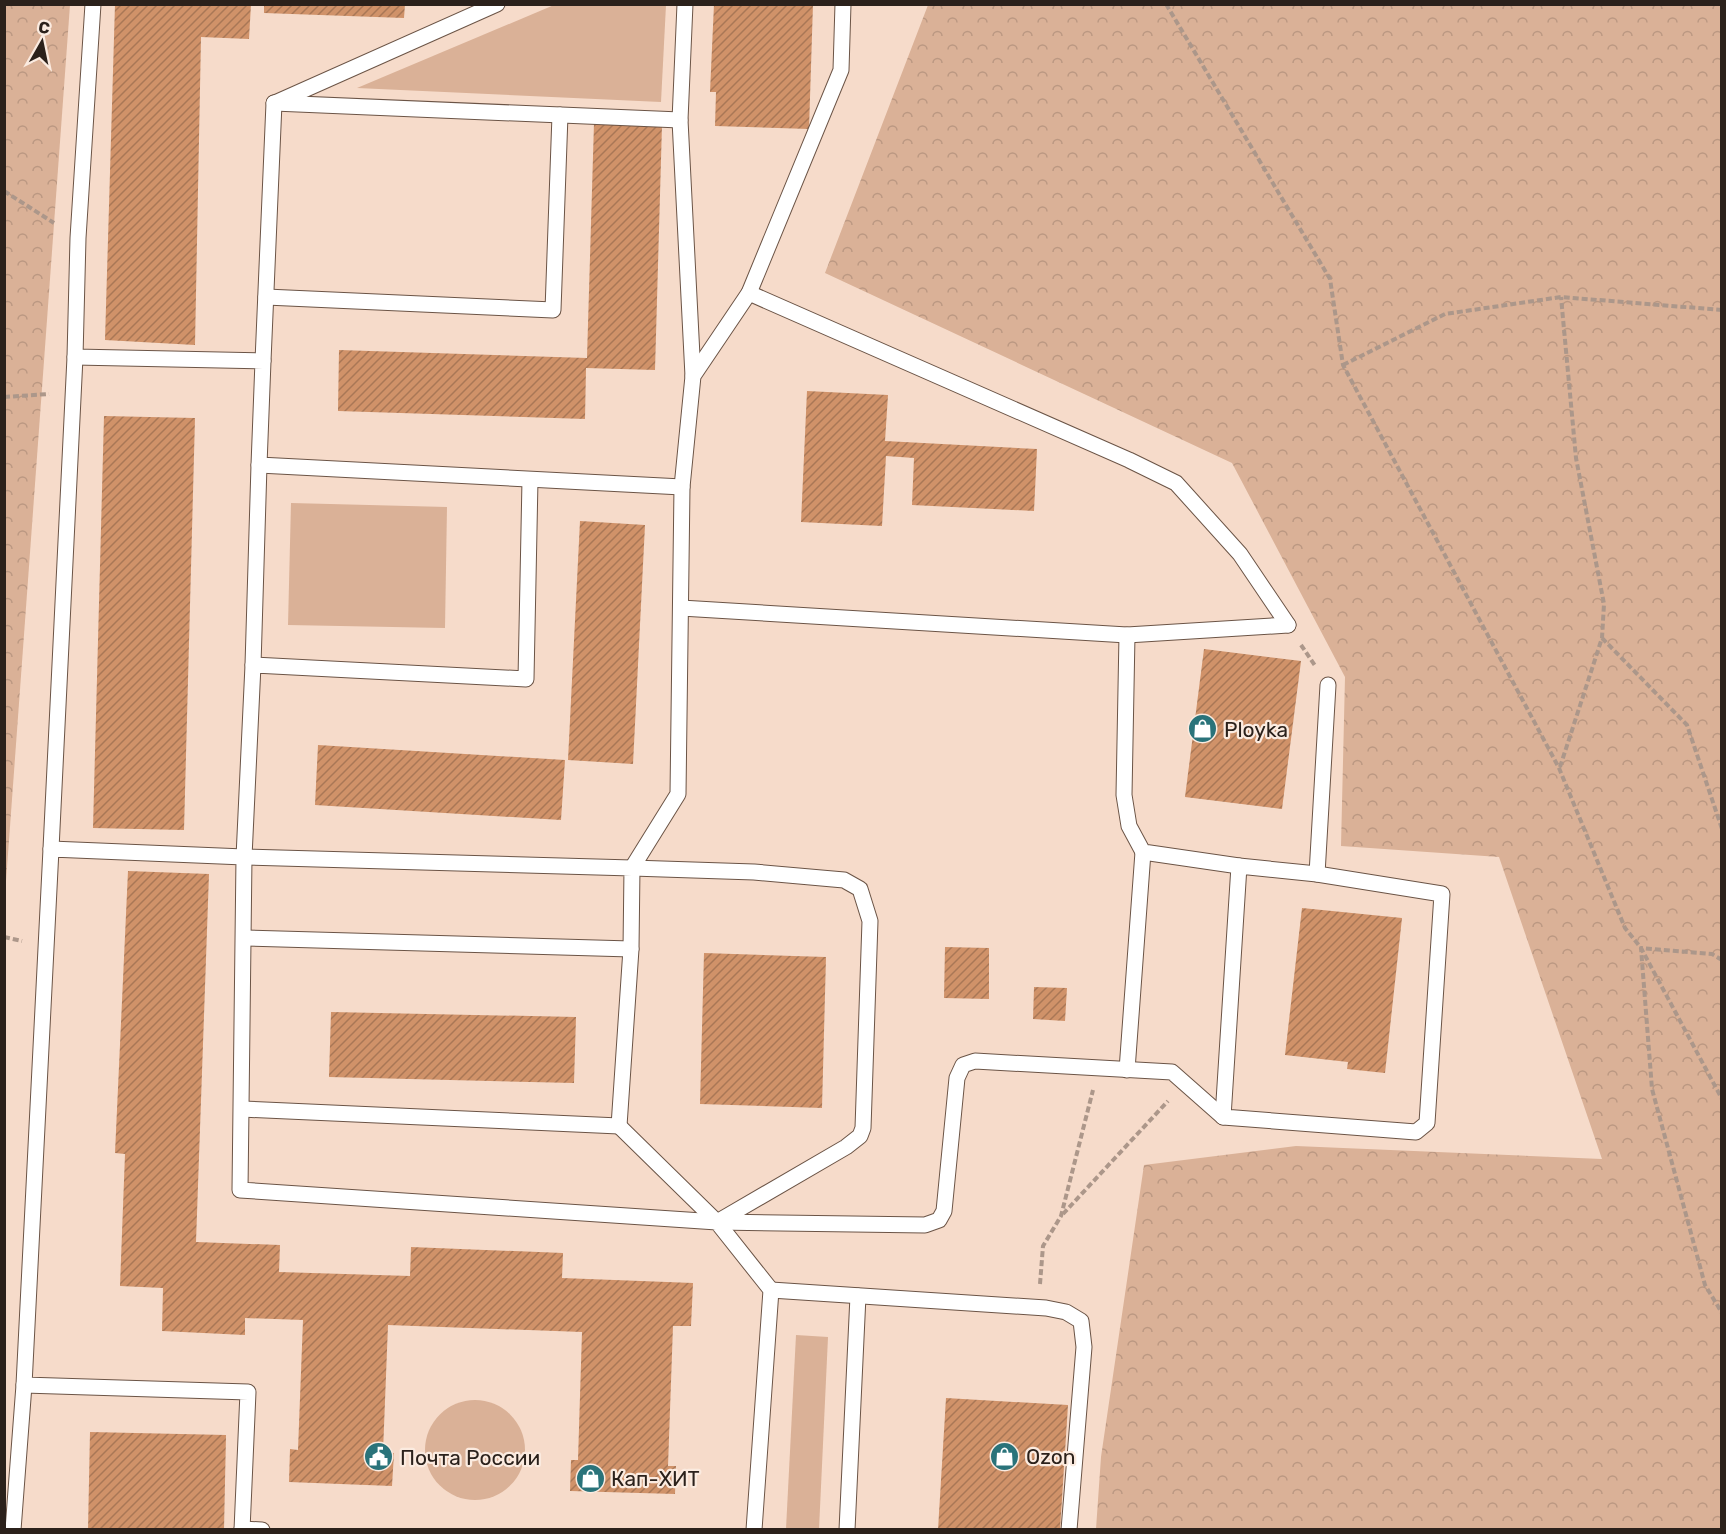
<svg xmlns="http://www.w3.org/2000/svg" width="1726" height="1534" font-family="Rubik,sans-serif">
	<defs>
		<pattern id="forest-crowns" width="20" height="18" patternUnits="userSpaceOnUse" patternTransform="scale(1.5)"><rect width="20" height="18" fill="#dab197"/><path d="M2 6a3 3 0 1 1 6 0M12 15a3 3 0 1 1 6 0" fill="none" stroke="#bb9882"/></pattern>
		<pattern id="building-hatch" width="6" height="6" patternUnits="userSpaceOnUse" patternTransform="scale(1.5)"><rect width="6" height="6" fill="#d09269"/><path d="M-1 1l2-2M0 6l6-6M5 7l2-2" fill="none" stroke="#a97756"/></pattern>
	</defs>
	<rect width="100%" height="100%" fill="#f6dbca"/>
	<g fill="#dab197">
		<polygon points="554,5 666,5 661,102 357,88"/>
		<polygon points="291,503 447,507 445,628 288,625"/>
		<polygon points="796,1335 828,1337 819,1529 786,1529"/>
		<circle cx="475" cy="1450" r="50"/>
	</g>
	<g fill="url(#forest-crowns)">
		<polygon points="5,4 70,5 5,895 4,5"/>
		<polygon points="928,5 1721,5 1721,1529 1096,1529 1101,1457 1144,1165 1296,1146 1602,1159 1499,857 1341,846 1345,677 1232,463 825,273"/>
	</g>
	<g fill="url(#building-hatch)">
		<polygon points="115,4 251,4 249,39 201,37 195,345 105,340"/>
		<polygon points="264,4 405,4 404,18 264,13"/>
		<polygon points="714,4 813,4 809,129 715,126 716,92 710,92"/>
		<polygon points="594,123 662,125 655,370 586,368 585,419 338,411 339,350 587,358"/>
		<polygon points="807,391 888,395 885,441 1037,449 1034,511 912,505 914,458 886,456 882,526 801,522"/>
		<polygon points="104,416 195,418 184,830 93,828"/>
		<polygon points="580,521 645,525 633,764 568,760"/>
		<polygon points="1204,649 1301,661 1282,809 1185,797"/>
		<polygon points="318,745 565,760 561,820 315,805"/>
		<polygon points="128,871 209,874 196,1242 280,1245 279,1272 410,1276 411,1247 563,1253 562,1278 693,1283 691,1326 673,1326 668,1466 676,1466 675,1494 570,1491 571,1460 578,1460 582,1332 388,1325 383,1452 394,1453 392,1486 289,1482 290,1449 298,1450 303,1320 245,1318 245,1335 162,1331 163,1288 120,1286 125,1154 115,1153"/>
		<polygon points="1302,908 1402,918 1385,1073 1347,1069 1348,1062 1285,1055"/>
		<polygon points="945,947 989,948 989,999 944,998"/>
		<polygon points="704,953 826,957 822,1108 700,1104"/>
		<polygon points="1034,987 1067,988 1065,1021 1033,1019"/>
		<polygon points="331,1012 576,1017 574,1083 329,1077"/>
		<polygon points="946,1398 1068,1405 1060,1530 938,1530"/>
		<polygon points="90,1432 226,1435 224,1530 88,1530"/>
	</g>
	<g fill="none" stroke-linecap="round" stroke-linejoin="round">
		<defs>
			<g id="lane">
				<polyline points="93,4 78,238 75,357 263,361 259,465 682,487"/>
				<polyline points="685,4 680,120 693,376"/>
				<polyline points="277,102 497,4"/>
				<polyline points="274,103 680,120"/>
				<polyline points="749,293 1129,460 1176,483 1240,554 1288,625"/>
				<polyline points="266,297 553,310 560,115"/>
				<polyline points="263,361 274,103"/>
				<polyline points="681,608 1127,635 1288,625"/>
				<polyline points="1127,635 1124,795 1129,826 1143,852 1239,866"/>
				<polyline points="253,665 259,465"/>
				<polyline points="51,849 75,357"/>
				<polygon points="1239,866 1317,874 1442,894 1427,1123 1416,1132 1223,1117"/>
				<polyline points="1317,874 1328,685"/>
				<polyline points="244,938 631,949"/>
				<polyline points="1127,1070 1143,852"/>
				<polyline points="242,1109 619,1126 631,949 632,868 244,857 253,665 526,679 530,480"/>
				<polyline points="619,1126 717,1222 925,1225 939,1220 944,1211 957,1078 963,1065 975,1061 1172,1072 1223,1117"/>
				<polyline points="717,1222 846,1147 860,1136 863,1128 870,921 860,889 844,880 754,872 632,868 678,794 682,487 693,376 749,293 841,70 843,4"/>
				<polyline points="771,1290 1046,1308 1066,1312 1081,1321 1084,1347 1069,1530"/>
				<polyline points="242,1529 262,1530"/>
				<polyline points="13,1530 24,1385"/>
				<polyline points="242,1530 248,1392 24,1385 51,849 244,857 240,1190 717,1222 771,1290 754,1530"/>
				<polyline points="847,1530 858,1296"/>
			</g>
		</defs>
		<use href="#lane" stroke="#6b5446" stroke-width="17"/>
		<g stroke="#ac978a" stroke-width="4" stroke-dasharray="6 3" stroke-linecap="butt">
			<polyline points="1166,4 1330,279 1343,365 1559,768 1625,928 1641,948 1722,1099"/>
			<polyline points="4,191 54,223"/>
			<polyline points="1343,365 1445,314 1561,297 1722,310"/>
			<polyline points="4,397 49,394"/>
			<polyline points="1602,638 1687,725 1722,829"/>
			<polyline points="1301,645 1316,667"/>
			<polyline points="1560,767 1602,638 1604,604 1576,458 1561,297"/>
			<polyline points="4,937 22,941"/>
			<polyline points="1722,960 1712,954 1641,948 1652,1089 1705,1285 1722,1313"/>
			<polyline points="1063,1214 1168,1101"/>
			<polyline points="1040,1284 1043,1246 1061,1216 1093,1090"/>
		</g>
		<use href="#lane" stroke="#fff" stroke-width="15"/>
	</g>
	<defs>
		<symbol id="shop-disc" viewBox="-11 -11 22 22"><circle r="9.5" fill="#2a737a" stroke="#fbebe0"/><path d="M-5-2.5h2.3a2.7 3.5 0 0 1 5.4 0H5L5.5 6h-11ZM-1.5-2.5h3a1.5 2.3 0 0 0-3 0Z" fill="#fff"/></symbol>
		<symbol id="civic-disc" viewBox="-11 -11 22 22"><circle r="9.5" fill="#2a737a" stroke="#fbebe0"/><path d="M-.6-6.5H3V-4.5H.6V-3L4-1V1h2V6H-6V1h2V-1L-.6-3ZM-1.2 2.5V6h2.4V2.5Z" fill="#fff"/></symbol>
	</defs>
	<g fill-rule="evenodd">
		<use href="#shop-disc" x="1186" y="712" width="33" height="33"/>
		<use href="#shop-disc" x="988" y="1440" width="33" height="33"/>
		<use href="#civic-disc" x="362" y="1440" width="33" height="33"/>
		<use href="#shop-disc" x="574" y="1462" width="33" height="33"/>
	</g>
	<g text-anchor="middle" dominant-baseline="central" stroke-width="4.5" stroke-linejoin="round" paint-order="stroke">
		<g font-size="21" fill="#2b211b" stroke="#fbebe0" text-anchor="start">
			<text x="1224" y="729">Ployka</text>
			<text x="1026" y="1456">Ozon</text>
			<text x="400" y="1457">Почта России</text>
			<text x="611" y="1478">Кап-ХИТ</text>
		</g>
	</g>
	<rect width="1726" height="1534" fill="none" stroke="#2b211b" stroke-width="12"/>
	<g transform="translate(42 42) rotate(9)" stroke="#fbebe0" stroke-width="4.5" paint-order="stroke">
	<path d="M0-4.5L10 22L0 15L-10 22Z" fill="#2b211b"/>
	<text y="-9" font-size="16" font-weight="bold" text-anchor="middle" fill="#2b211b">С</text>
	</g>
</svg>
